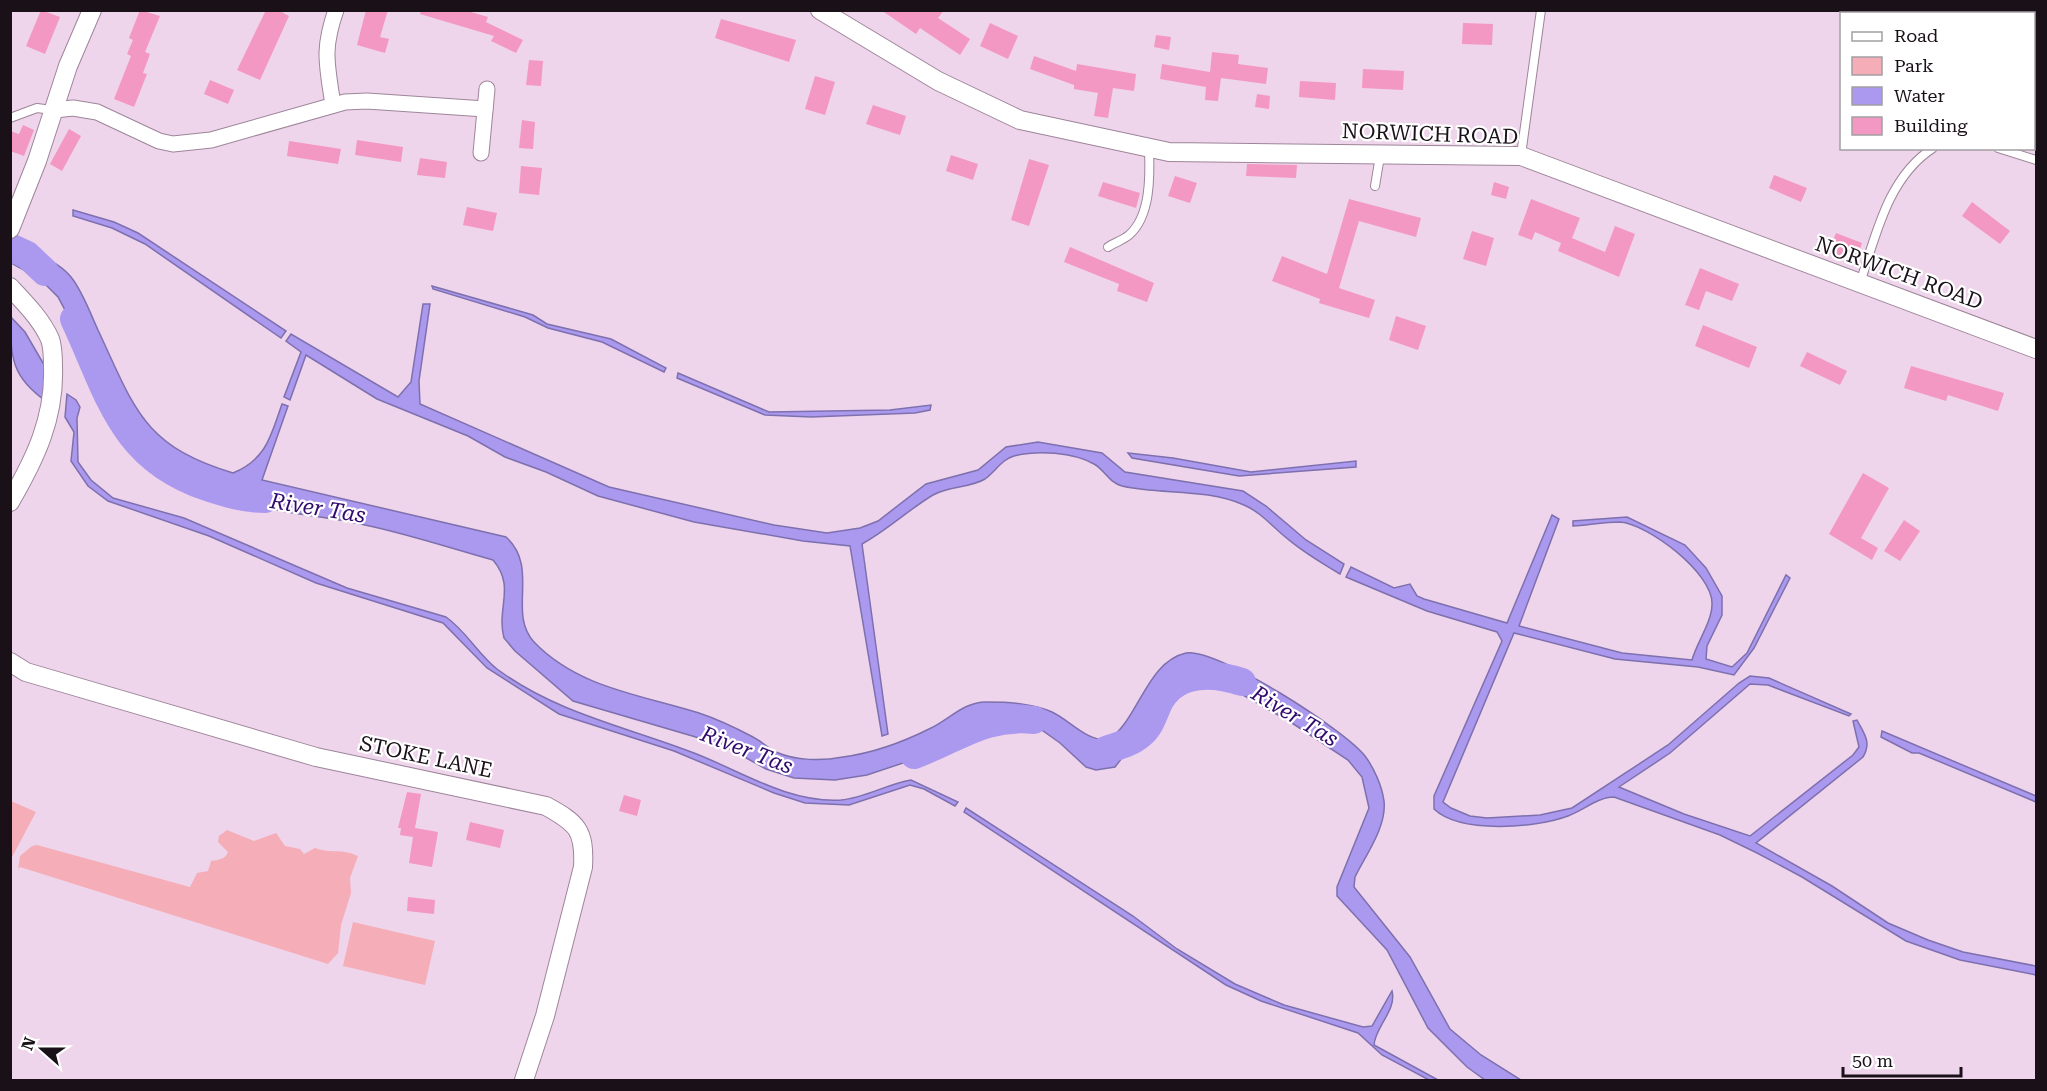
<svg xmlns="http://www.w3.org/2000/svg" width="2047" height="1091" font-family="'Roboto Serif',serif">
	<rect width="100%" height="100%" fill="#efd5eb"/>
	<g fill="#f5adb7">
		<polygon points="11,801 36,812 11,859"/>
		<path d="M227,830L254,841L276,833L285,846L300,849L304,854L315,848C332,854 340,848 358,856L350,878L351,893L341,925L338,953L328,964L20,867L18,869L20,856L32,846L37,845L190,887L197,873L208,871L211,861C218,860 226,859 228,852L218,842L219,836Z"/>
		<polygon points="353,922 435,941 425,985 343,966"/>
	</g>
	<g fill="#a9e" stroke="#7e70ae" stroke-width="1.5">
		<polygon points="73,210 114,222 138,233 286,331 281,338 145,244 112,228 73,216"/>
		<path d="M16,245C35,254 57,260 71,277C83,292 90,313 98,330C135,409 143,446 233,473C267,459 271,435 282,404L288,406L262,480L506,537C540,568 507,613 534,642C578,688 642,695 699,713C717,719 736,728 753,737C761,741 768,748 776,752C796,761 822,761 843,757C873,753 903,742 929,729C949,720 963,702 986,702C1008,702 1032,703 1052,712C1071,721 1086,741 1108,740C1139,720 1146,662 1186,653C1216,647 1345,730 1365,756C1374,768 1382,786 1384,801C1387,827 1365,856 1355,877L1354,887L1410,957L1450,1029L1481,1055L1521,1080H1485L1467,1067L1428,1028L1387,950L1337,896V887L1369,808L1362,777L1348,760L1292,723L1208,675L1189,672L1178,678L1170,686L1152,719L1115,767L1096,770L1086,767L1060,743L1036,726L1002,720L987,721L972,726L944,746L912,760L867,775L835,780L794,778L766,769L723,745L573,701L515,651L504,638C496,608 516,587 493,560C450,548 408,534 365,525C331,517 296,515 262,507C218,496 154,463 127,427L58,297L40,279L11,263Z"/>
		<polygon points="432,286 533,315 547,324 611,339 666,368 664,372 602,342 548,328 525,317 433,289"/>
		<path d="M423,304H430L419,381L420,404L609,487L774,525L827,533L860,528L878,521L926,484L978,470L1006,447L1038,442L1102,453L1125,472L1243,491L1266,506L1306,540L1344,564L1340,574C1320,562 1300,550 1283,535C1270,524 1260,512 1244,505C1205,488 1162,495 1122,486C1108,482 1105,470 1094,464C1073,452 1037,450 1014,456C1002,459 995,472 985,479C970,488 949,486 933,495C908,510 889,529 862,544L888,734L882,736L850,546L803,541L694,522L598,496L546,472L505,457L468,436L377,399L306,355L290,400L284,397L301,352L286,341L291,334L398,397L411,382Z"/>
		<path d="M10,316L25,332L50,375L47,402C11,377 11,358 10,316Z"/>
		<polygon points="678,373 769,412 890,410 931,405 930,410 915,413 811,417 765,415 677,378"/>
		<path d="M67,394L76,400L80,407L77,418L78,462L91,480L113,498L184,518L347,588L446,617C466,631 478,654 497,669C556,713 627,727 694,753C741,771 788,803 841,800C865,798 887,784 911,780L958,802L955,806L924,789L910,785L849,805L805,803L774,793L674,751L559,714L487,668L443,623L316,583L209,536L108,501L88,486L71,461L74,432L65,417Z"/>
		<polygon points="1128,453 1173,458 1251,472 1356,461 1356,467 1239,476 1132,458"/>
		<path d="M1552,515L1559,519L1519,626L1622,653L1692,660C1697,642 1712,622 1712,604C1713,573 1648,524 1620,522C1605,522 1588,525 1573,526V521L1627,517L1685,545L1706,568L1722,596V615L1707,646L1706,659L1732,667L1747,653L1786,575L1790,578L1754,648L1734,675L1698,667L1615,659L1514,633L1443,802L1451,808L1470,816L1487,818L1540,815L1572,808L1668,745L1739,683L1750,676L1769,678L1851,714L1849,716L1768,685L1750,684L1670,753L1619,787L1684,814L1750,836L1853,755L1859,747L1853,721L1857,720C1864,734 1872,742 1863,757L1756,843L1832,886L1888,923L1928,940L1963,952L2036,966V975L1960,960L1906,941L1802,877L1757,853L1720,835L1614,797C1598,797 1584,810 1568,816C1536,828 1460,834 1434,809V796L1502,641L1497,632L1427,611L1346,577L1351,567L1394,588L1410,584L1417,596L1424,599L1507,623Z"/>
		<polygon points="1882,731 2036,796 2036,802 1919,753 1912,753 1881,737"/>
		<path d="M966,808L1133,916L1177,949L1235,984L1284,1005L1363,1027L1372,1026L1392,991C1397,1010 1375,1027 1374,1045L1438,1080H1429L1382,1055L1358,1033L1261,1001L1226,985L964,812Z"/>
	</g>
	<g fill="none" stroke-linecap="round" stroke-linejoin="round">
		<g stroke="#a9e" stroke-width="28">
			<polyline points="10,247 27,255 45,272"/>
			<path d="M74,319C109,393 120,458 207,487C226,493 244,499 265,499"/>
			<path d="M1106,750C1117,746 1131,743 1140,735C1152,726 1154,711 1161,699C1179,670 1215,673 1242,682"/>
			<path d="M914,755C958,739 984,715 1034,720"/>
		</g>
	</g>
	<g fill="#f398c3">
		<polygon points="41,10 60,17 45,54 26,46"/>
		<polygon points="140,10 160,16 145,52 150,54 143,73 147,74 134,107 114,99 131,56 127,54 133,40 129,38"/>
		<polygon points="266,10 278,10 289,16 260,80 237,70"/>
		<polygon points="366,10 388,10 380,37 389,39 385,53 357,45"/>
		<polygon points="421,10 464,10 488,17 486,22 523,40 516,53 491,41 494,36 420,14"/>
		<polygon points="881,10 944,10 938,18 970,39 960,55 920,28 916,34"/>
		<polygon points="721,19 796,40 789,62 715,38"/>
		<polygon points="990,23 1018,36 1008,59 980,46"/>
		<polygon points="1463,23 1493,24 1492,45 1462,44"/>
		<polygon points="1156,35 1171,37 1169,50 1154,47"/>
		<polygon points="1212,52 1239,55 1238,64 1268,68 1266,84 1221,78 1218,101 1205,100 1206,87 1160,79 1162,64 1210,72"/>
		<polygon points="1034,56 1076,71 1077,64 1136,74 1134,91 1113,88 1108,118 1094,116 1098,93 1074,89 1074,85 1030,69"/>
		<polygon points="529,60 543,61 541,86 526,85"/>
		<polygon points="1363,69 1404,71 1403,90 1362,88"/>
		<polygon points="815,76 835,82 825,115 805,109"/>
		<polygon points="210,80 234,90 228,104 204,94"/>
		<polygon points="1300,81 1336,83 1335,100 1299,97"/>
		<polygon points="1257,94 1270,96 1269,109 1255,107"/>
		<polygon points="873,105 906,116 900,135 866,124"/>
		<polygon points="522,120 535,122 533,149 519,148"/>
		<polygon points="23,125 34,130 24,156 10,151 10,131 19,134"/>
		<polygon points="69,129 81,136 62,171 50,164"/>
		<polygon points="357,140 403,147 401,162 355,155"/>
		<polygon points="289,141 341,149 338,164 287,156"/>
		<polygon points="951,155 978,164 973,180 946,171"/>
		<polygon points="420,158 447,162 445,178 417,175"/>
		<polygon points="1029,159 1049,165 1029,226 1011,220"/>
		<polygon points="1247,164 1297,165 1296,178 1246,176"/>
		<polygon points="521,166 542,168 539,195 519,193"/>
		<polygon points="1774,175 1807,188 1801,202 1769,188"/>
		<polygon points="1175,176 1197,183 1190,203 1168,196"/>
		<polygon points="1103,182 1140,193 1136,208 1098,196"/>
		<polygon points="1494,182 1509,187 1506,199 1491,195"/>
		<polygon points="1349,199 1421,218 1416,237 1359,221 1339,288 1375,300 1369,318 1319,303 1320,299 1272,281 1282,256 1327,274"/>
		<polygon points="1531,199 1580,218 1572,238 1605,252 1615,226 1635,234 1619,277 1558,251 1561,243 1535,232 1532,240 1518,235"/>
		<polygon points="1972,202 2010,231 2000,244 1962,216"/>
		<polygon points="467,207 497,213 493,231 463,225"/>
		<polygon points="1472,231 1494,238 1486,266 1463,259"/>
		<polygon points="1836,233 1862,243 1855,264 1828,253"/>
		<polygon points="1070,247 1154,283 1147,302 1117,291 1119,284 1064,262"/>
		<polygon points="1700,268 1739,284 1732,301 1706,291 1699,310 1685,305"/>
		<polygon points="1396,316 1426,326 1418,350 1389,340"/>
		<polygon points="1703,325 1757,347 1749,368 1695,346"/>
		<polygon points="1807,352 1847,371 1840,385 1800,366"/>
		<polygon points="1911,366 2004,393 1998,411 1948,395 1946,401 1904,388"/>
		<polygon points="1863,473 1889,488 1861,538 1878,548 1872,560 1829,534"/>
		<polygon points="1904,520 1920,531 1900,561 1884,551"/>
		<polygon points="407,792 421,794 415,828 438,832 432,867 409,863 413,837 400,835 401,828 398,828"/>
		<polygon points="624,795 641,800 637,816 619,811"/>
		<polygon points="470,822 504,830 500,848 466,840"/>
		<polygon points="408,897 435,900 434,914 407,911"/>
	</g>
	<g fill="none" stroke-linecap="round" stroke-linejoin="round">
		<defs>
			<g id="service">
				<polyline points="10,118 37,108 52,110"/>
				<polyline points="1998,148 2036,160"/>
				<polyline points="1521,155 1541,10"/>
				<polyline points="1375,186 1380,156"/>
				<path d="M1108,247C1114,243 1123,240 1129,235C1151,216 1150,175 1149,149"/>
				<path d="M1860,283C1876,235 1888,177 1933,148"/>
			</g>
			<g id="minor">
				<path d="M333,105C327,64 322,50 336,10"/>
				<polyline points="55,110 73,108 97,112 159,141 173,144 211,140 345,102 367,101 485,109"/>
				<polyline points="481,153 487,89"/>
			</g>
			<g id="tertiary">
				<polyline points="820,10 938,81 1020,120 1169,152 1521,156 2036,349"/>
				<polyline points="10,229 37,161 68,66 92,10"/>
				<path d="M10,287C25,303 41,319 50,339C53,347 53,358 53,367C55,418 35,459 10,502"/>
				<path d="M10,662L26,672L316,757L546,806C577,823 585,830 583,867L545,1016L524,1080"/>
			</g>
		</defs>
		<use href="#service" stroke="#9d859a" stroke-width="10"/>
		<use href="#minor" stroke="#9d859a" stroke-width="17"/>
		<use href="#tertiary" stroke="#9d859a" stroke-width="20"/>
		<use href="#service" stroke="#fff" stroke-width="8"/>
		<use href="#minor" stroke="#fff" stroke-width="15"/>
		<use href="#tertiary" stroke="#fff" stroke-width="18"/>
	</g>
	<g text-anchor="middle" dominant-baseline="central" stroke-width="4.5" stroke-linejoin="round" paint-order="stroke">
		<g font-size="21" fill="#191018" stroke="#fff">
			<text transform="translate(1430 134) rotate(2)">NORWICH ROAD</text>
			<text transform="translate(1899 273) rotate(20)">NORWICH ROAD</text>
			<text transform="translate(426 757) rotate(12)">STOKE LANE</text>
		</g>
		<g font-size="22" font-style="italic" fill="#320a6e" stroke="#fff">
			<text transform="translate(318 508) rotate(9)">River Tas</text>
			<text transform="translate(1295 716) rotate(31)">River Tas</text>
			<text transform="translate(747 750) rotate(21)">River Tas</text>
		</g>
	</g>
	<rect width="2047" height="1091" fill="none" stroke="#191018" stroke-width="24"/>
	<rect x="1840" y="12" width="195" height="138" fill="#ffffff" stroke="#a39fa3" stroke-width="1.5"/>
	<rect x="1852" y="32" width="30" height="9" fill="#ffffff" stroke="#a39fa3" stroke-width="1.5"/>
	<text x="1894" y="42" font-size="18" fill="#191018">Road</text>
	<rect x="1852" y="57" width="30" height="18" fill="#f5adb7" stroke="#a39fa3" stroke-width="1.5"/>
	<text x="1894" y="72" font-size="18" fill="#191018">Park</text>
	<rect x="1852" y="87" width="30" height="18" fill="#aa99ee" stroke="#a39fa3" stroke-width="1.5"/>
	<text x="1894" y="102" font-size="18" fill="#191018">Water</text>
	<rect x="1852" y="117" width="30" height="18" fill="#f398c3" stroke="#a39fa3" stroke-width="1.5"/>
	<text x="1894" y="132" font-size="18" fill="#191018">Building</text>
	<g transform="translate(42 1049) rotate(291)" stroke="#ffffff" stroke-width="4.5" paint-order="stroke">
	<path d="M0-4.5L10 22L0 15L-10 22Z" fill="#191018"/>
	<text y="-9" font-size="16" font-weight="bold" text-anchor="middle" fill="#191018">N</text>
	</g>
	<path d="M1843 1067v9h118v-9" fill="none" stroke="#191018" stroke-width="3"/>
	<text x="1852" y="1067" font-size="18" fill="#191018" stroke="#ffffff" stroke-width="4.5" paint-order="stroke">50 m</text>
</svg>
